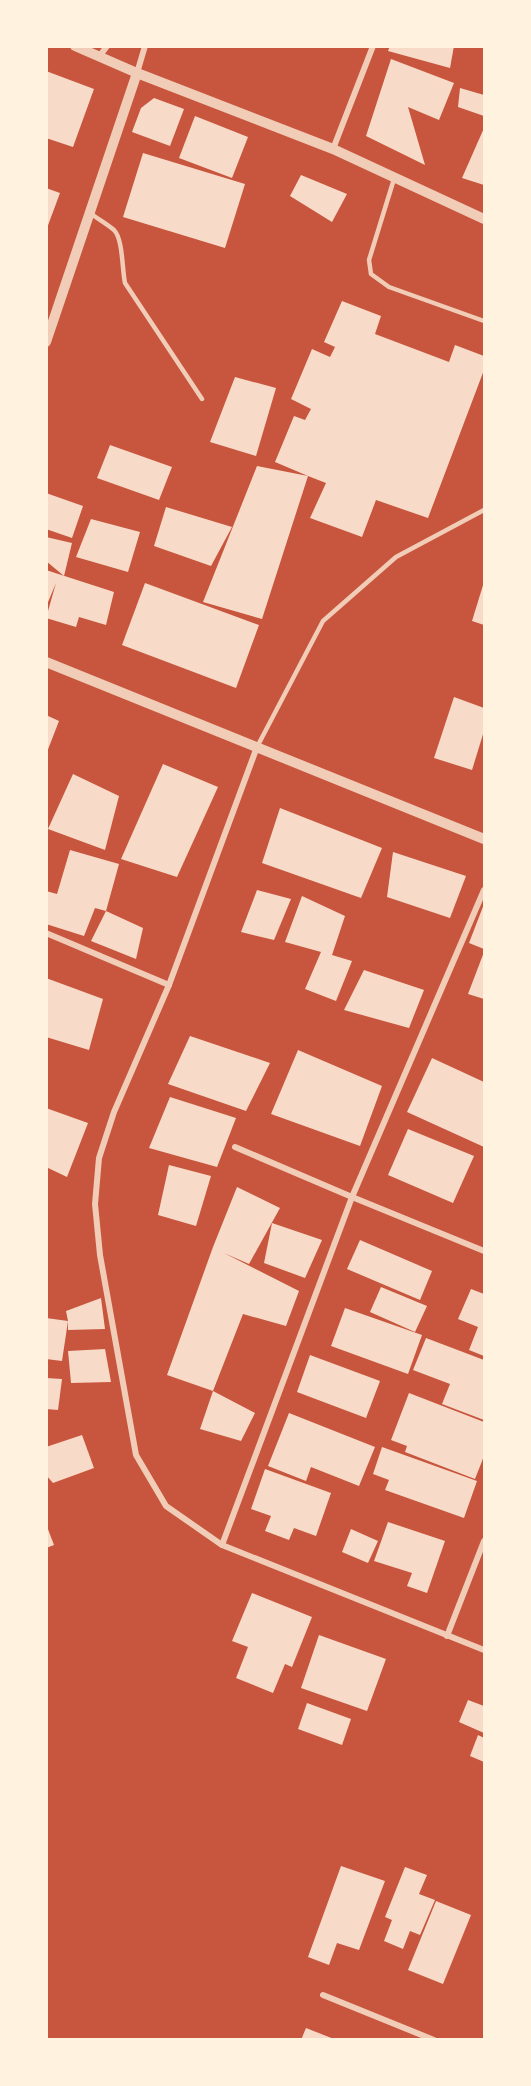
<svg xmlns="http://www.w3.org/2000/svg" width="531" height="2086" font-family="'Space Grotesk',sans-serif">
	<rect width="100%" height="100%" fill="#c8553d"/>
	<g fill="#f7dbc8">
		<polygon points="390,46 454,46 450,68 388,51"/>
		<polygon points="391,59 454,83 439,120 408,107 425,165 366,136"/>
		<polygon points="46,71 94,89 73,147 46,138"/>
		<polygon points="460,88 484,95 484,116 458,107"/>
		<polygon points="154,98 184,109 170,146 132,132 141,108"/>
		<polygon points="195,116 248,137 232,178 179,158"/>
		<polygon points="484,128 484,185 462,178"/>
		<polygon points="143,153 245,184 225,248 123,217"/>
		<polygon points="301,175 347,194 332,222 290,196"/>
		<polygon points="46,188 60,193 47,228 46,228"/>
		<polygon points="342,301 381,316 375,334 449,362 455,345 484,356 484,370 428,518 376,500 362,537 310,518 326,483 308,476 262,619 203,602 257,466 308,476 275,462 294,416 305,420 311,409 291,399 312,349 330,357 335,347 324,342"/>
		<polygon points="235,377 276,388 256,456 210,442"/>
		<polygon points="110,445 172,467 159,500 97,478"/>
		<polygon points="46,493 83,506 72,538 46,529"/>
		<polygon points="166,507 232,527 211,566 154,546"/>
		<polygon points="91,519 140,532 128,572 76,557"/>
		<polygon points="46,537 72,543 64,576 46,561"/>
		<polygon points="46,570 114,592 106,625 79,617 76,627 46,618 56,583 46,607"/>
		<polygon points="484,582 484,625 472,621"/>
		<polygon points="145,583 259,625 236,688 122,645"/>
		<polygon points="454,697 484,708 484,731 472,770 434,758"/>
		<polygon points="46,715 59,721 47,752 46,752"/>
		<polygon points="163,764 218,787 177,877 121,859"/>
		<polygon points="73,774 119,796 105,850 48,829"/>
		<polygon points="280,808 382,848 361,898 262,863"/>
		<polygon points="70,850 119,864 106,911 95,908 84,936 46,924 46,891 57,894"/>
		<polygon points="393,852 466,876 450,918 387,897"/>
		<polygon points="257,890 291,899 274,940 241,932"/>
		<polygon points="302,896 345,916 332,955 352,961 336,1001 305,989 321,952 285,942"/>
		<polygon points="484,904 484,949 469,943"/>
		<polygon points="106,911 143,928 136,959 91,941"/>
		<polygon points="484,952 484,999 468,994"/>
		<polygon points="364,970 424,990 409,1028 344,1010"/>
		<polygon points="46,978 103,999 89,1050 46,1037"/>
		<polygon points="190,1036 270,1063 246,1111 168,1084"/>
		<polygon points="298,1050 382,1086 360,1146 271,1114"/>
		<polygon points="432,1058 484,1082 484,1147 407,1112"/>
		<polygon points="170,1097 236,1118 217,1167 149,1148"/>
		<polygon points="46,1108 88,1123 67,1177 46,1167"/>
		<polygon points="408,1129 474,1156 453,1203 388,1175"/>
		<polygon points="169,1165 211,1176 196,1226 158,1215"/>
		<polygon points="237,1187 280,1208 249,1264 224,1253 299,1291 286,1326 243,1314 213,1391 255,1413 241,1441 200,1429 213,1391 167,1375 213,1247"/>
		<polygon points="272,1223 322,1240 305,1278 264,1263"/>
		<polygon points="360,1240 432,1271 420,1300 347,1269"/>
		<polygon points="381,1287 427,1306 415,1332 370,1312"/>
		<polygon points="471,1289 484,1294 484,1356 469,1350 478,1327 458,1319"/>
		<polygon points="101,1298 105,1329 68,1330 68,1321 62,1361 46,1359 46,1318 68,1321 66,1311"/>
		<polygon points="345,1308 422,1335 408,1374 331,1346"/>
		<polygon points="426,1338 484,1360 484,1420 442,1404 450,1384 413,1370"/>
		<polygon points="105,1349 111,1382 71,1383 68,1351"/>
		<polygon points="310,1355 380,1381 366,1418 297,1392"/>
		<polygon points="46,1378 62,1379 58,1410 46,1409"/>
		<polygon points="409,1393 484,1422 484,1456 475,1479 405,1452 407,1446 391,1440"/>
		<polygon points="289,1413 375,1447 359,1486 311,1467 306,1481 268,1466"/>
		<polygon points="82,1435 94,1468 53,1483 46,1475 46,1447"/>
		<polygon points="382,1447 477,1481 464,1518 385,1490 389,1480 373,1474"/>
		<polygon points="265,1469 331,1493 316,1536 294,1528 289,1540 265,1531 271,1516 251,1509"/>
		<polygon points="388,1522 445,1541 427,1593 407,1586 412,1573 374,1561"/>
		<polygon points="46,1524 54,1545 46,1548"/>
		<polygon points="351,1529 378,1541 368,1563 342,1552"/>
		<polygon points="252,1593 312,1617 292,1667 285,1664 273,1693 236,1678 248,1647 232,1641"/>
		<polygon points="319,1635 386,1659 367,1711 301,1688"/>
		<polygon points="468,1700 484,1706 484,1733 459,1722"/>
		<polygon points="307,1703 351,1719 342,1745 298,1729"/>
		<polygon points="478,1735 484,1738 484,1762 470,1756"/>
		<polygon points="341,1866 385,1881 359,1950 337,1943 329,1965 308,1957"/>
		<polygon points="405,1867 427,1875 419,1894 435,1900 420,1935 410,1931 403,1949 384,1941 392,1920 385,1917"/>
		<polygon points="436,1901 471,1915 443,1984 408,1970"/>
		<polygon points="306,2028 334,2039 334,2040 301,2040"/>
	</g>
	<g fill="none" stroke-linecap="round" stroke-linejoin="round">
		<g stroke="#f1ccb7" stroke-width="4.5">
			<polyline points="394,179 369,260 371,274 389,287 484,321"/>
			<path d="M90,213C98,219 107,224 114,230C123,239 122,269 125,283L202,399"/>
			<polyline points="257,747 323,621 396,557 484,510"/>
		</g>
		<g stroke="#f1ccb7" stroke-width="6">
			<polyline points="99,57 107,46"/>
			<polyline points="137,73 145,46"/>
			<polyline points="333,149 373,46"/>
			<polyline points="257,747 169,985 114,1112 99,1158 95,1204 100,1255 136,1455 166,1506 222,1545 484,1650"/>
			<polyline points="46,933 169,985"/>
			<polyline points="235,1147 352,1197 484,1251"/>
			<polyline points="222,1545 352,1197 484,890"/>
			<polyline points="447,1636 484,1541"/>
			<polyline points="323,1995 434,2040"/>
		</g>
		<g stroke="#f1ccb7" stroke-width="10">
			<polyline points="75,46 137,73 333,149 484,219"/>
			<polyline points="46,342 137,73"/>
			<polyline points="46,662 484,839"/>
		</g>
	</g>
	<rect width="531" height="2086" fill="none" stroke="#fff3e0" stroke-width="96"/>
</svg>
